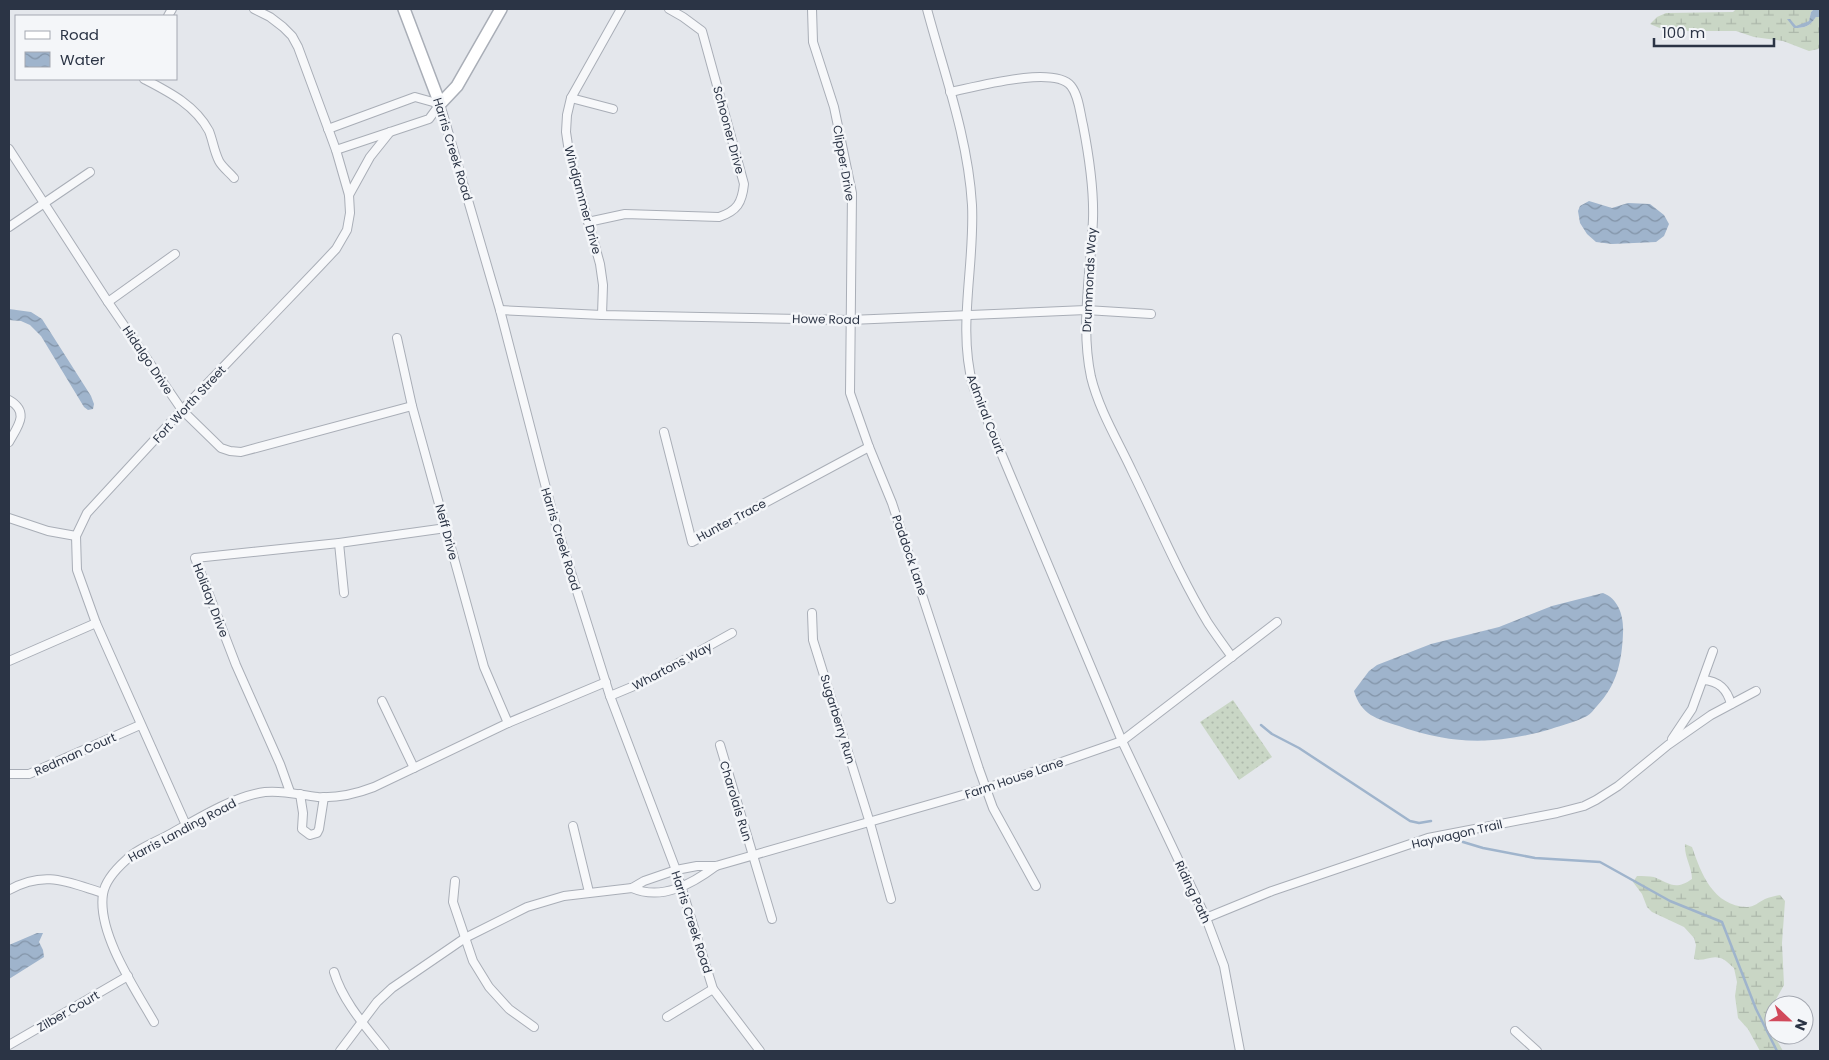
<svg xmlns="http://www.w3.org/2000/svg" width="1829" height="1060" font-family="Poppins,sans-serif">
	<defs>
		<pattern id="wetland-marsh" width="20" height="14" patternUnits="userSpaceOnUse" patternTransform="scale(1.25)"><rect width="20" height="14" fill="#c9d6c5"/><path d="M1 5h8M5 5V1M11 12h8M15 12V8" fill="none" stroke="#adb8ab"/></pattern>
		<pattern id="park-dots" width="8" height="8" patternUnits="userSpaceOnUse" patternTransform="scale(1.25)"><rect width="8" height="8" fill="#c9d6c5"/><path d="M2 2h.1M6 6h.1" fill="none" stroke="#adb8ab" stroke-width="1.8" stroke-linecap="round"/></pattern>
		<pattern id="water-waves" width="16" height="10" patternUnits="userSpaceOnUse" patternTransform="scale(1.25)"><rect width="16" height="10" fill="#9fb4cc"/><path d="M0 5q4-4 8 0t8 0" fill="none" stroke="#8293a7"/></pattern>
	</defs>
	<rect width="100%" height="100%" fill="#e4e7ec"/>
	<g fill="url(#wetland-marsh)">
		<path d="M1736,9H1814L1811,12L1809,21L1796,27L1790,19L1794,28C1805,28 1810,26 1816,17H1820V47L1818,49L1809,51L1783,41L1754,37L1736,31H1667L1650,24L1657,17L1666,13L1733,12Z"/>
		<path d="M1685,844L1692,847C1701,873 1713,906 1747,907C1754,907 1759,902 1765,899C1769,897 1775,896 1780,895L1785,901L1782,943L1784,985L1770,1010L1774,1035L1783,1051H1760L1748,1029L1738,1018L1735,996L1737,982L1734,968C1730,965 1725,959 1720,958C1711,955 1704,962 1694,959L1696,945L1694,938L1684,927L1652,912L1647,907L1642,894L1633,882L1637,876C1643,876 1649,876 1654,877C1669,883 1675,891 1692,879C1692,867 1684,857 1685,844Z"/>
	</g>
	<polygon fill="url(#park-dots)" points="1233,700 1272,757 1239,780 1200,722"/>
	<g fill="url(#water-waves)">
		<path d="M1814,9L1820,10V17H1816C1810,26 1805,28 1794,28L1787,19H1790L1796,26L1809,21L1811,12Z"/>
		<polygon points="1589,201 1612,208 1628,203 1650,204 1664,215 1669,224 1664,236 1656,242 1612,244 1596,242 1587,234 1580,223 1578,211 1580,206"/>
		<polygon points="9,309 31,312 42,319 91,396 94,404 93,409 88,410 84,407 41,336 30,325 21,321 9,320"/>
		<path d="M1603,593C1619,599 1624,617 1623,633C1622,661 1617,685 1597,706C1594,709 1591,714 1587,716C1576,722 1562,725 1551,729C1496,745 1453,745 1399,726C1377,719 1361,715 1354,691L1369,671L1377,665L1431,644L1499,627L1552,606Z"/>
		<polygon points="37,933 43,933 39,942 43,950 44,957 9,979 9,945"/>
	</g>
	<g fill="none" stroke-linecap="round" stroke-linejoin="round">
		<g stroke="#9fb4cc" stroke-width="2.5">
			<polyline points="1261,725 1272,734 1299,748 1410,821 1419,823 1431,821"/>
			<polyline points="1463,842 1483,848 1535,858 1600,862 1670,901 1722,922 1756,1009 1777,1051"/>
		</g>
		<defs>
			<g id="street">
				<polyline points="812,9 813,42 834,107 852,193 850,393 869,447 892,503 979,769 993,808 1036,886"/>
				<path d="M927,9C944,73 968,137 972,205C975,265 957,327 973,386L1122,741L1206,918L1224,966L1240,1051"/>
				<polyline points="168,16 172,9"/>
				<path d="M144,79C169,92 195,105 209,131C213,141 214,151 219,161C222,167 230,173 234,178"/>
				<path d="M950,92C975,87 1054,65 1071,86C1079,96 1080,113 1083,125C1089,156 1094,188 1093,219C1091,272 1080,325 1091,377C1099,410 1118,441 1132,471C1157,522 1179,575 1208,623C1216,635 1224,646 1232,657"/>
				<polyline points="571,98 613,109"/>
				<polyline points="440,104 500,310 553,515 610,696 676,870 713,989 760,1051"/>
				<polyline points="328,129 415,97 440,104"/>
				<polyline points="9,149 108,302 182,410 221,448 230,451 241,452 412,406"/>
				<polyline points="336,150 429,119 440,104"/>
				<polyline points="349,195 370,157 390,132"/>
				<path d="M588,222L625,214L719,217C737,211 742,203 744,184L702,31L683,17L669,9"/>
				<polyline points="9,227 90,172"/>
				<polyline points="108,302 175,254"/>
				<polyline points="500,310 602,315 850,320 1086,310 1151,314"/>
				<polyline points="602,315 603,285 600,264 569,152 566,132 567,115 571,98 621,9"/>
				<polyline points="397,338 412,406 484,667 508,723"/>
				<path d="M9,400C30,412 18,426 9,442"/>
				<polyline points="664,432 692,542 869,447"/>
				<polyline points="9,518 48,531 76,536"/>
				<polyline points="339,543 344,593"/>
				<polyline points="812,613 813,640 870,823 891,899"/>
				<polyline points="9,661 96,623"/>
				<path d="M1703,680C1719,681 1727,689 1731,704"/>
				<polyline points="610,696 646,681 732,633"/>
				<polyline points="382,701 414,768"/>
				<polyline points="1672,739 1692,709 1713,651"/>
				<polyline points="720,745 772,919"/>
				<polyline points="9,774 29,774 140,725"/>
				<polyline points="290,792 280,764 236,665 195,558 339,543 446,528"/>
				<polyline points="300,794 303,813 302,829 310,835 317,833 319,829 324,797"/>
				<polyline points="186,825 96,623 77,570 76,536 87,513 182,410 320,266 336,249 347,230 350,213 349,195 336,150 298,47 292,36 283,27 270,17 254,9"/>
				<polyline points="573,826 589,892"/>
				<polyline points="455,881 453,902 473,961 489,987 509,1009 534,1027"/>
				<path d="M632,888C662,901 692,884 716,866"/>
				<path d="M9,890C45,870 67,882 103,893"/>
				<polyline points="1206,918 1272,891 1428,838 1557,813 1584,806 1596,800 1618,786 1668,745 1711,715 1756,691"/>
				<path d="M334,972C343,1002 366,1027 385,1051"/>
				<polyline points="667,1017 713,989"/>
				<path d="M154,1022C135,989 97,933 103,894C105,881 116,869 126,860C136,849 158,841 172,833C199,818 234,796 265,792C283,790 300,795 318,797C337,798 356,794 374,787L508,723L606,682"/>
				<polyline points="1515,1031 1537,1051"/>
				<polyline points="9,1045 128,976"/>
				<polyline points="340,1051 377,1002 392,988 465,938 527,907 564,896 632,888 644,881 676,870 697,866 716,866 987,788 1122,741 1277,622"/>
			</g>
			<polyline id="secondary" points="404,9 440,104 457,86 501,9"/>
		</defs>
		<use href="#street" stroke="#a9aeb7" stroke-width="10"/>
		<use href="#secondary" stroke="#a9aeb7" stroke-width="14"/>
		<use href="#street" stroke="#f7f8fa" stroke-width="8"/>
		<use href="#secondary" stroke="#fff" stroke-width="11"/>
	</g>
	<g text-anchor="middle" dominant-baseline="central" stroke-width="5" stroke-linejoin="round" paint-order="stroke">
		<g font-size="12" fill="#2b3445" stroke="#f4f6f9">
			<text transform="translate(729 130) rotate(75)">Schooner Drive</text>
			<text transform="translate(453 149) rotate(73)">Harris Creek Road</text>
			<text transform="translate(844 163) rotate(80)">Clipper Drive</text>
			<text transform="translate(583 200) rotate(75)">Windjammer Drive</text>
			<text transform="translate(1089 280) rotate(-87)">Drummonds Way</text>
			<text transform="translate(826 319) rotate(1)">Howe Road</text>
			<text transform="translate(148 360) rotate(56)">Hidalgo Drive</text>
			<text transform="translate(189 404) rotate(-47)">Fort Worth Street</text>
			<text transform="translate(986 414) rotate(69)">Admiral Court</text>
			<text transform="translate(731 520) rotate(-28)">Hunter Trace</text>
			<text transform="translate(447 532) rotate(75)">Neff Drive</text>
			<text transform="translate(561 539) rotate(73)">Harris Creek Road</text>
			<text transform="translate(910 555) rotate(71)">Paddock Lane</text>
			<text transform="translate(211 600) rotate(69)">Holiday Drive</text>
			<text transform="translate(672 666) rotate(-28)">Whartons Way</text>
			<text transform="translate(838 719) rotate(73)">Sugarberry Run</text>
			<text transform="translate(75 754) rotate(-24)">Redman Court</text>
			<text transform="translate(1014 778) rotate(-19)">Farm House Lane</text>
			<text transform="translate(736 801) rotate(73)">Charolais Run</text>
			<text transform="translate(182 830) rotate(-28)">Harris Landing Road</text>
			<text transform="translate(1457 834) rotate(-13)">Haywagon Trail</text>
			<text transform="translate(1193 892) rotate(65)">Riding Path</text>
			<text transform="translate(692 922) rotate(72)">Harris Creek Road</text>
			<text transform="translate(68 1011) rotate(-30)">Zilber Court</text>
		</g>
	</g>
	<rect width="1829" height="1060" fill="none" stroke="#2b3445" stroke-width="20"/>
	<rect x="15" y="15" width="162" height="65" fill="#f4f6f9" stroke="#a4a8b1"/>
	<rect x="25" y="31" width="25" height="8" fill="#ffffff" stroke="#a4a8b1"/>
	<text x="60" y="40" font-size="15" fill="#2b3445">Road</text>
	<rect x="25" y="52" width="25" height="15" fill="url(#water-waves)" stroke="#a4a8b1"/>
	<text x="60" y="65" font-size="15" fill="#2b3445">Water</text>
	<g transform="translate(1789 1020) rotate(112)"><circle r="24" fill="#f4f6f9" stroke="#a4a8b1"/>
	<path d="M0-4L9 19L0 12L-9 19Z" fill="#d1495b"/>
	<text y="-8" font-size="14" font-weight="bold" text-anchor="middle" fill="#2b3445">N</text>
	</g>
	<path d="M1654 38v8h120v-8" fill="none" stroke="#2b3445" stroke-width="2.5"/>
	<text x="1662" y="38" font-size="15" fill="#2b3445" stroke="#f4f6f9" stroke-width="4" paint-order="stroke">100 m</text>
</svg>
